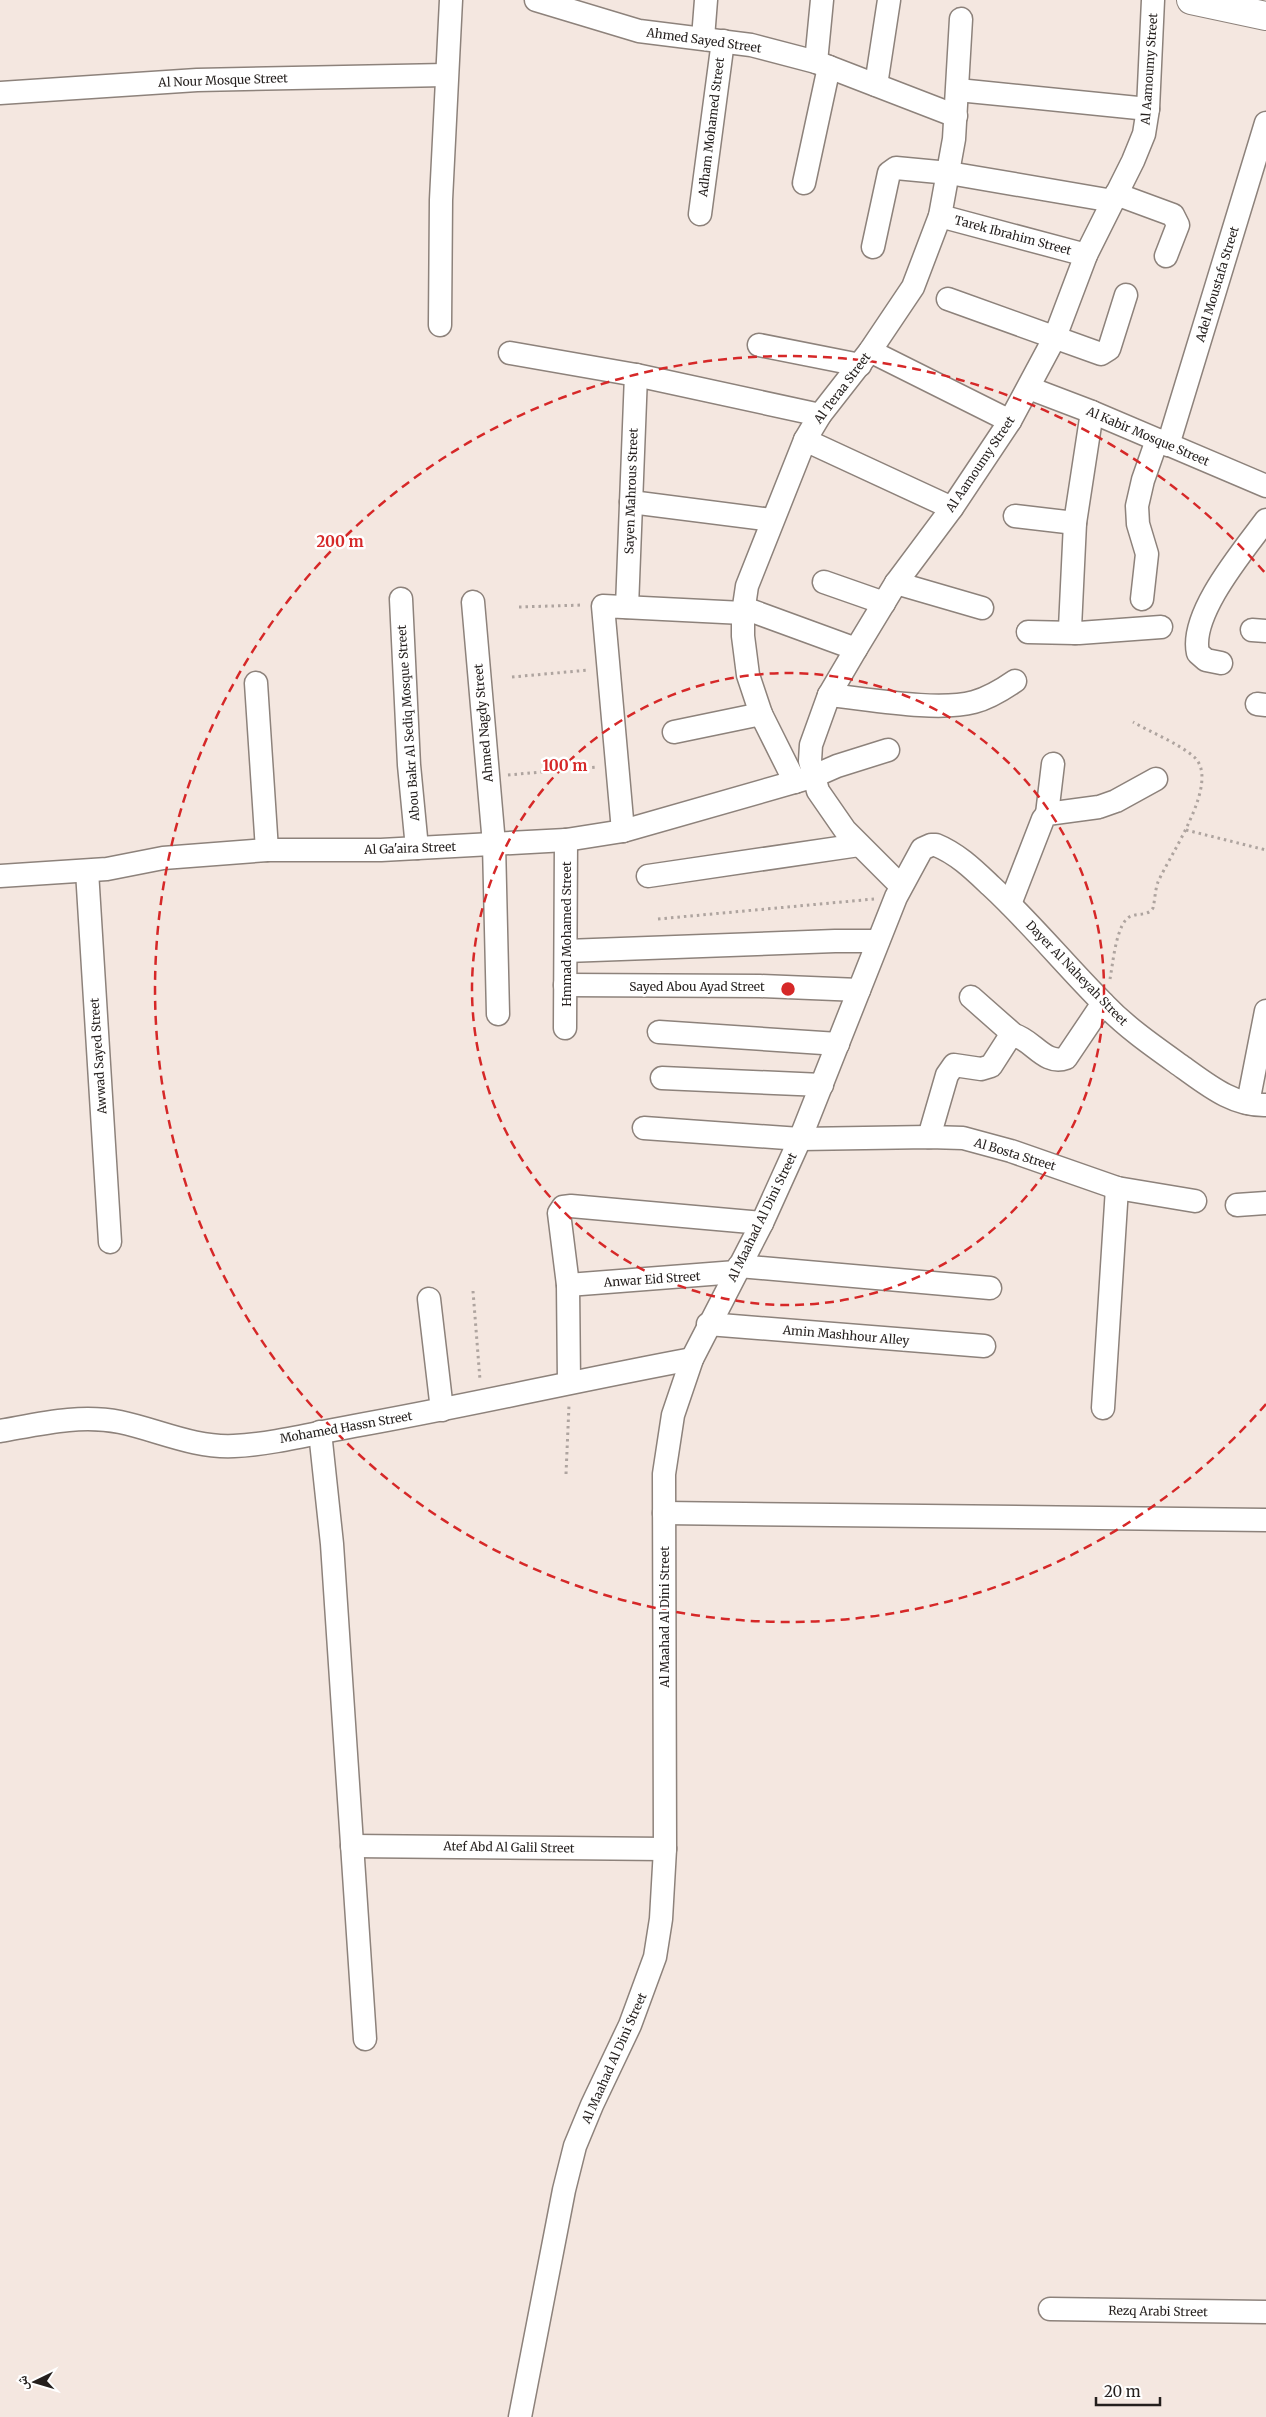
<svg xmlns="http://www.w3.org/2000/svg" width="1266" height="2417" font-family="Merriweather,'Noto Naskh Arabic',serif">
	<rect width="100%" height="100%" fill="#f4e7e0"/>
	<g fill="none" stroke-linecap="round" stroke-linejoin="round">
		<defs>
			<g id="minor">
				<polyline points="536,0 639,31 751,45 816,62 956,116"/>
				<polyline points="703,38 706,0"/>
				<polyline points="816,62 822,0"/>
				<polyline points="876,85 889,0"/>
				<polyline points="958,90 1148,109"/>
				<polyline points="0,93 197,80 446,75"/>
				<polyline points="804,183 829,67"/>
				<polyline points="1116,194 1173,215 1178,225 1166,256"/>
				<polyline points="700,214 723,41"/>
				<polyline points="940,216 1086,255"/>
				<polyline points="873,247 889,173 896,168 949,173 1113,201"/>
				<polyline points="948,299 1101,354 1109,349 1126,295"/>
				<polyline points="440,325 441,200 451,0"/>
				<polyline points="759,345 860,365"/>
				<polyline points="870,351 1010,421"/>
				<polyline points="510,353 636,375 820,415"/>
				<polyline points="1029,388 1092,412 1266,486"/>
				<polyline points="1092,412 1075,523 1070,628 1075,633 1079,633 1161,627"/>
				<polyline points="805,440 952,508"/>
				<polyline points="1168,445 1266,123"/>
				<polyline points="631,502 772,520"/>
				<polyline points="1015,516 1075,523"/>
				<polyline points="824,582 884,603"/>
				<polyline points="896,583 982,608"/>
				<polyline points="401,599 409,765 417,848"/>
				<polyline points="1142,599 1147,554 1138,524 1137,506 1143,480 1157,440"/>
				<polyline points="473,602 494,844 498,1014"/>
				<polyline points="627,607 636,375"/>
				<polyline points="744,608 856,649"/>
				<polyline points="1252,630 1266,631"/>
				<polyline points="1028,632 1075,633"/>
				<path d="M1221,663L1206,660L1198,653C1189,614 1244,550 1266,520"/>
				<polyline points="256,683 267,850"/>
				<path d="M829,695C869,699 937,712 974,702C989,698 1002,690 1015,681"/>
				<polyline points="1257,704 1266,705"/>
				<polyline points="674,732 761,714"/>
				<polyline points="795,782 761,714 748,675 743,636 743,613 747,586 805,440 820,415 870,351 913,287 940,216 954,139 961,19"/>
				<polyline points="1047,814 1053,764"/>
				<polyline points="623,831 603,606 743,613"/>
				<polyline points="87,871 110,1242"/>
				<polyline points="0,876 107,869 163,858 267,850 381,850 566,840 623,831 812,777 837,766 888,750"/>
				<polyline points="648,876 859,845"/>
				<polyline points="901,886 845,830 818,791 810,761 811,745 829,695 856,649 896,583 952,508 1010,421 1055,337 1086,255 1133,161 1144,134 1148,109 1153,0"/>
				<polyline points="1010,904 1043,819 1047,814 1099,807 1116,801 1156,779"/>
				<polyline points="566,951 835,941 878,941"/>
				<polyline points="565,985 760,986 859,990"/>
				<polyline points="971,997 1014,1035"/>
				<polyline points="565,1028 566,840"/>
				<polyline points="659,1032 838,1044"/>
				<polyline points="662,1078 822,1085"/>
				<polyline points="1248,1103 1266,1011"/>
				<polyline points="644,1128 800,1139 929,1137 963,1138 1011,1151 1117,1188 1195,1201"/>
				<path d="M929,1137L947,1075L954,1065L981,1069L991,1066L1009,1038L1014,1035C1033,1040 1045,1066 1066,1058L1103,1003"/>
				<polyline points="1237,1205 1266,1203"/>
				<polyline points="739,1266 990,1288"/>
				<polyline points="568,1285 736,1272"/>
				<polyline points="429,1299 442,1410"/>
				<polyline points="708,1324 984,1346"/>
				<polyline points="569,1382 568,1285 559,1213 563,1207 571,1206 762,1223"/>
				<polyline points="1103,1408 1117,1188"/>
				<path d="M0,1431C40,1424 79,1414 120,1422C158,1430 194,1448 234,1446C274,1444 315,1433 354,1426C467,1406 579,1380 692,1359"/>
				<polyline points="320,1432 332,1544 365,2039"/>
				<polyline points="664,1513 1266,1520"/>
				<polyline points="352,1846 665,1849"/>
				<polyline points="1050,2309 1266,2312"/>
				<path d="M520,2417L564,2190L575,2146L592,2105L630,2025L655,1957L661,1919L665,1849L664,1474L673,1415L692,1359L762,1223L800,1139L896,897L922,849L931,845H936C958,854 974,870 991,886C1031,923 1065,965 1104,1004C1128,1029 1156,1048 1184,1068C1209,1086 1234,1106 1266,1105"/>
			</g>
			<polyline id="secondary" points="1191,0 1266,16"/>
		</defs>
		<use href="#minor" stroke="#8d827b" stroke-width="25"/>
		<use href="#secondary" stroke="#8d827b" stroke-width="30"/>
		<g stroke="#aea49f" stroke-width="3" stroke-dasharray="2.5 4" stroke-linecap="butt">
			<polyline points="519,607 583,605"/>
			<polyline points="512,677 589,670"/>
			<polyline points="508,775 597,767"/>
			<polyline points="1186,830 1266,850"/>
			<polyline points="658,919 874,899"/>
			<path d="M1110,979C1113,964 1116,922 1131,916C1139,913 1148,916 1153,908C1155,900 1155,890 1158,882C1169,856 1223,780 1193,756C1176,742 1152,733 1133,722"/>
			<polyline points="473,1291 480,1380"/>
			<polyline points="566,1474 569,1405"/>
		</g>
		<use href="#minor" stroke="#fff" stroke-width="22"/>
		<use href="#secondary" stroke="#fff" stroke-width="28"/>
	</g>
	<g fill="none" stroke="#d62828" stroke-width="2.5" stroke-dasharray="9 6">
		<circle cx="788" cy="989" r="316"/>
		<path d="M1266 1404A633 633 0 1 1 1266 574"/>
	</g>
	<g text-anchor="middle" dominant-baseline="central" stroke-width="5" stroke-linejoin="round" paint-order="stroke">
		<g font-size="12" fill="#241f1d" stroke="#fff">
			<text transform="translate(704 40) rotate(8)">Ahmed Sayed Street</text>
			<text transform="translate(1149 69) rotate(-86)">Al Aamoumy Street</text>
			<text transform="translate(223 80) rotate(-2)">Al Nour Mosque Street</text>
			<text transform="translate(711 127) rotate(-83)">Adham Mohamed Street</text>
			<text transform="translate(1013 235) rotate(15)">Tarek Ibrahim Street</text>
			<text transform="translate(1217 284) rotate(-73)">Adel Moustafa Street</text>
			<text transform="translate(842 388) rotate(-53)">Al Teraa Street</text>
			<text transform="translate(1148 436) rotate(23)">Al Kabir Mosque Street</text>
			<text transform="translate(980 464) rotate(-56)">Al Aamoumy Street</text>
			<text transform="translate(631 491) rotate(-88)">Sayen Mahrous Street</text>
			<text transform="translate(408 723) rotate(-94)">Abou Bakr Al Sediq Mosque Street</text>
			<text transform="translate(483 723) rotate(-95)">Ahmed Nagdy Street</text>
			<text transform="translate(410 848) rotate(-2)">Al Ga'aira Street</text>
			<text transform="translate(566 934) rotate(-90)">Hmmad Mohamed Street</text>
			<text transform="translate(1077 973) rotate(46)">Dayer Al Naheyah Street</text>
			<text x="697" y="986">Sayed Abou Ayad Street</text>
			<text transform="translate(98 1056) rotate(-94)">Awwad Sayed Street</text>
			<text transform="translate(1015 1154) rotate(17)">Al Bosta Street</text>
			<text transform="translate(762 1217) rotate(-64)">Al Maahad Al Dini Street</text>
			<text transform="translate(652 1279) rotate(-4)">Anwar Eid Street</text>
			<text transform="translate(846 1335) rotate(5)">Amin Mashhour Alley</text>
			<text transform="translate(346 1427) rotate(-10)">Mohamed Hassn Street</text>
			<text transform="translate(664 1617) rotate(-90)">Al Maahad Al Dini Street</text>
			<text transform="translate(509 1847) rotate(1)">Atef Abd Al Galil Street</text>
			<text transform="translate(614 2058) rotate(-66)">Al Maahad Al Dini Street</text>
			<text transform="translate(1158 2311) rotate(1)">Rezq Arabi Street</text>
		</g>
	</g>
	<circle cx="788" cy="989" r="8" fill="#d62828" stroke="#fff" stroke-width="2.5"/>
	<g font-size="15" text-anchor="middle" font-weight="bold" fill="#d62828" stroke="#fff" stroke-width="5" stroke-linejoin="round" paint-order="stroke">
		<text x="340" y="547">200 m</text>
		<text x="565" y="771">100 m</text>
	</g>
	<g transform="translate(35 2382) rotate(265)" stroke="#ffffff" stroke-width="4" paint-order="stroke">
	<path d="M0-4L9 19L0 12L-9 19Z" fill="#241f1d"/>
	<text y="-8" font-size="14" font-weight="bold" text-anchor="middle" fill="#241f1d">ش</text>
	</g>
	<path d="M1096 2397v8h64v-8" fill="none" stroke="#241f1d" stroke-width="2.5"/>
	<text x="1104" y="2397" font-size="15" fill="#241f1d" stroke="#ffffff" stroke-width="4" paint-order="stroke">20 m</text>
</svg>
